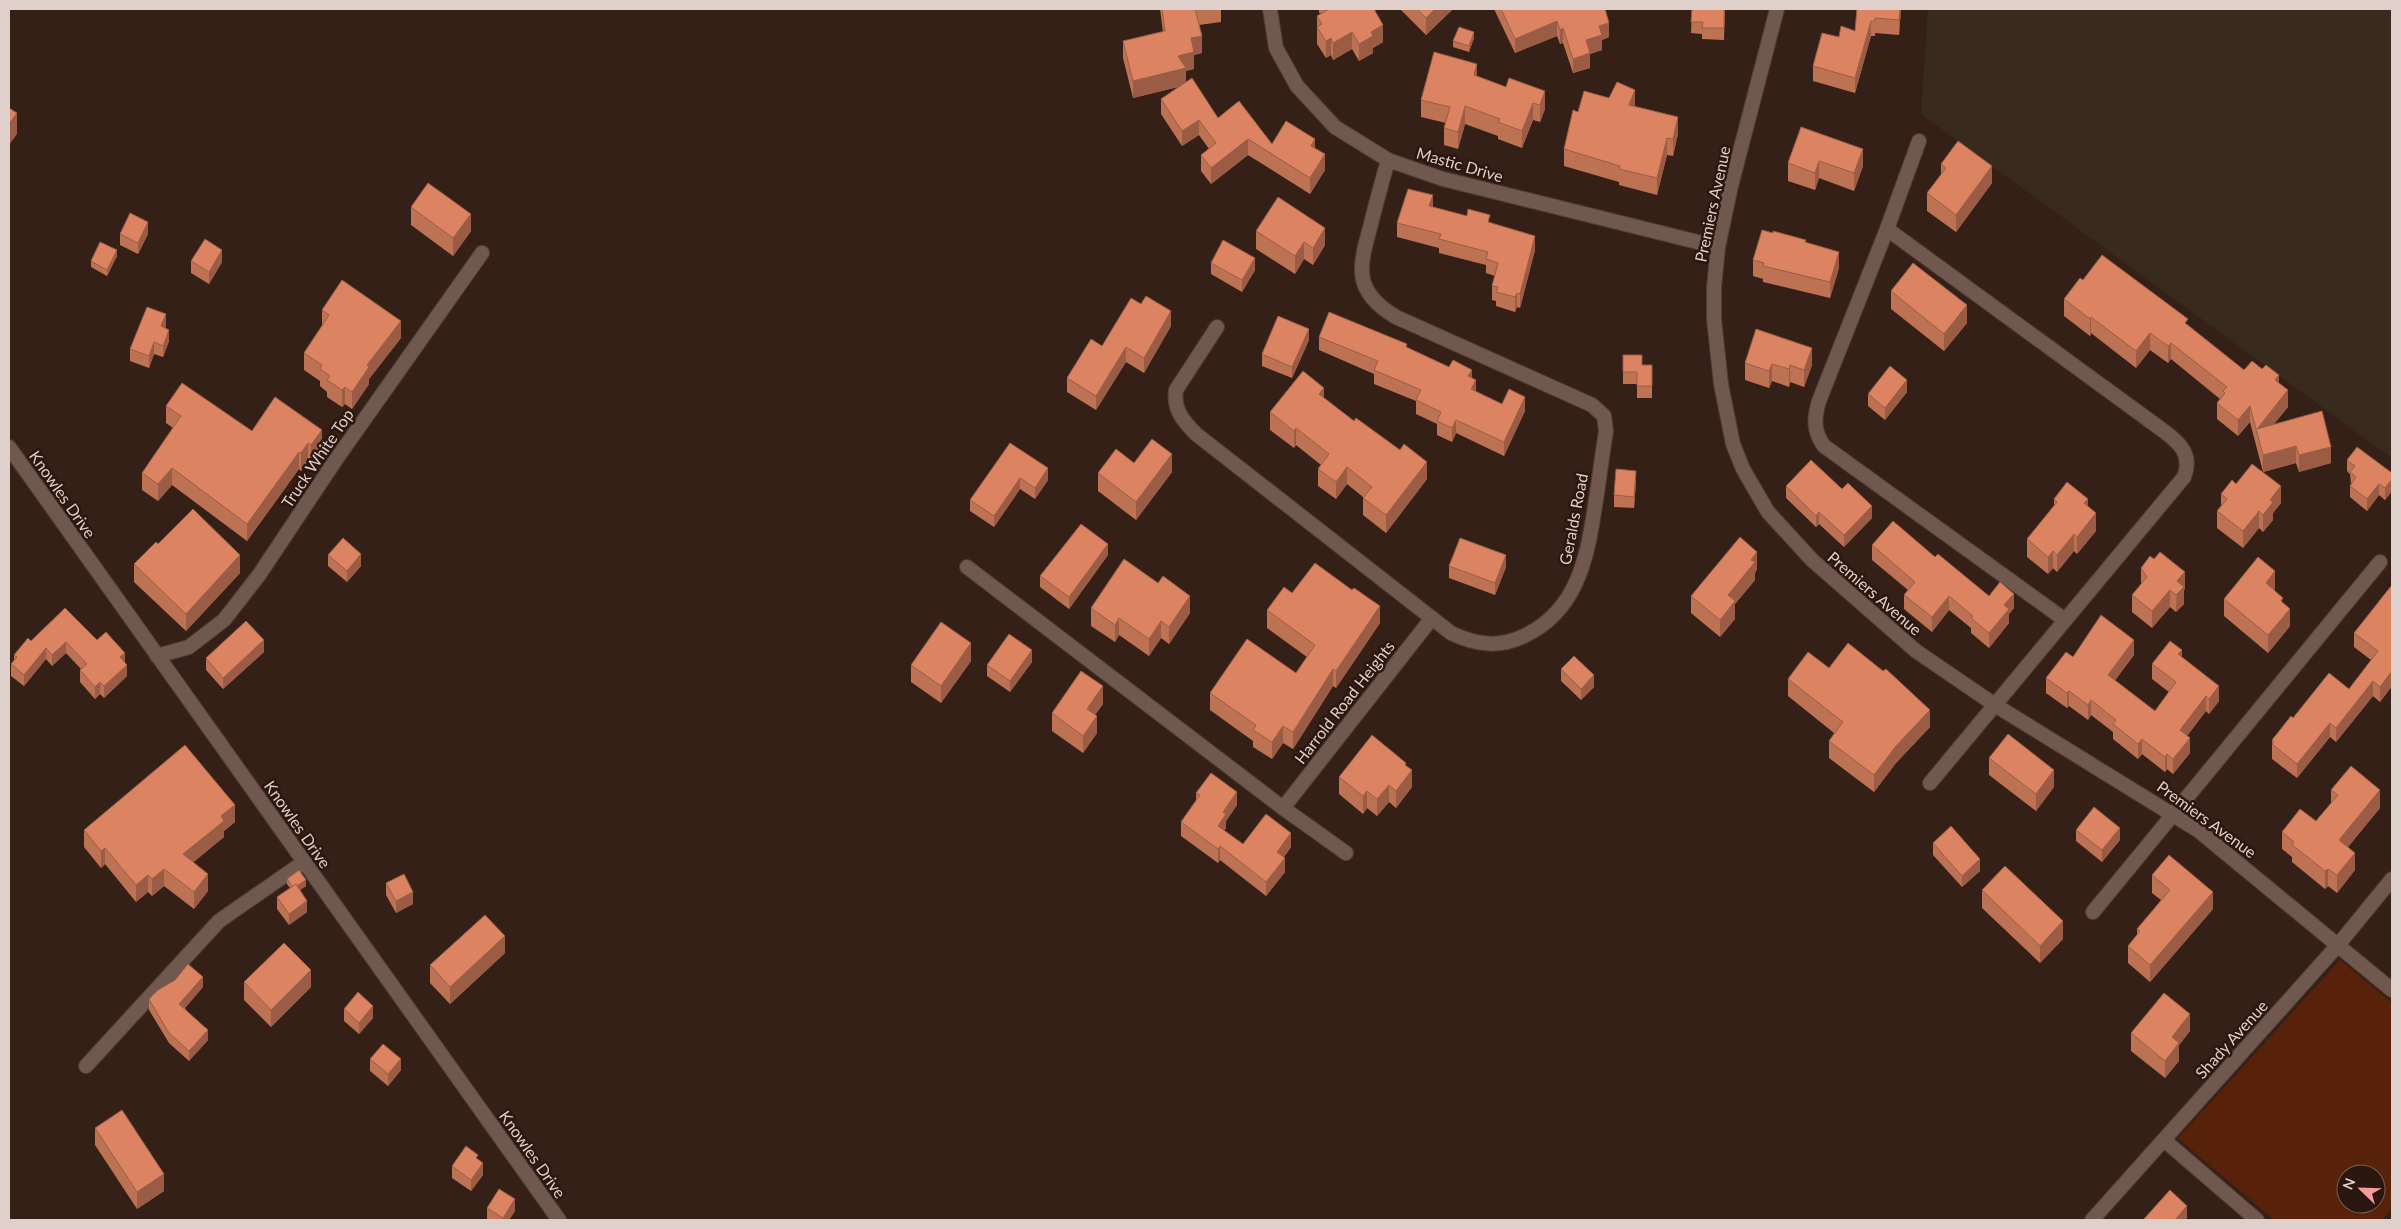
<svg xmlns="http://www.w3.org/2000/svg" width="2401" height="1229" font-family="Lato,sans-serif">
	<rect width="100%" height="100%" fill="#352018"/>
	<polygon fill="#382b1d" points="1928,9 2392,9 2392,458 1921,114"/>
	<path fill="#582109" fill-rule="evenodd" d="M2340,960L2392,1003V1209L2382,1220H2274L2178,1138ZM2346,1174H2376V1204H2346Z"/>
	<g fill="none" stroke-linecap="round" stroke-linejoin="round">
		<defs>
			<g id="minor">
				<polyline points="1270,9 1276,48 1297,86 1335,127 1388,160 1443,179 1718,247"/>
				<polyline points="1777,9 1731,186 1718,247 1714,287 1714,319 1721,384 1733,444 1743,469 1768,512 1812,560 1916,651 1995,705 2199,831 2392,990"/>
				<path d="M1919,141L1887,229L1819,401C1814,418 1813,431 1824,446L2065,620"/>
				<path d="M1887,229L2161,429C2179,442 2193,454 2184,477L1930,783"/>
				<path d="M1217,327L1176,390C1173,409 1183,421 1196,434L1451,633C1476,645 1499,648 1524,636C1577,611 1587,559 1595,506C1599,481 1602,456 1606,431L1604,416L1592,405L1396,317C1352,291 1359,267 1371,224C1376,203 1382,182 1388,160"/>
				<polyline points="9,447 559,1220"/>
				<polyline points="967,567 1283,808 1346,853"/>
				<polyline points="157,656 189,647 224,620 259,575 335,461 482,253"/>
				<polyline points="1283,808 1432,618"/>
				<polyline points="2093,912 2380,562"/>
				<polyline points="86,1066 219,921 304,862"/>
				<polyline points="2164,1140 2257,1220"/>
				<polyline points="2092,1220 2338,945 2392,879"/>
			</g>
		</defs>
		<use href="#minor" stroke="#4f3d38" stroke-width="16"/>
		<use href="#minor" stroke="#70584f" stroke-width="14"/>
	</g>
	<g fill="#bd7254">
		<polygon points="1160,9 1221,9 1221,22 1199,25 1202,53 1194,55 1194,69 1186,71 1186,82 1218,118 1272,144 1315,148 1325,170 1310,194 1248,155 1211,184 1201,171 1201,155 1209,149 1199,135 1182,146 1161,114 1161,99 1178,87 1133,98 1123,58 1123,41 1163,32"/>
		<polygon points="1319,9 1374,9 1383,42 1373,48 1373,53 1359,61 1352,49 1333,60 1331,55 1326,58 1317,44 1317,16 1322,13 1319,13"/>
		<polygon points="1400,9 1453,9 1426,35"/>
		<polygon points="1494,9 1605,9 1609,37 1602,40 1602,50 1590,54 1590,68 1573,73 1563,43 1560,44 1557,36 1515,53"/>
		<polygon points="1692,9 1725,9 1724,40 1702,39 1702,34 1691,33"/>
		<polygon points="1857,9 1901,9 1899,35 1875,33 1875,36 1871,36 1855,93 1813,81 1813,66 1839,37 1855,31"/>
		<polygon points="1474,38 1469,52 1453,47 1453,41"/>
		<polygon points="1477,76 1506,87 1509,78 1545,109 1540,122 1533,120 1522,148 1498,139 1498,136 1465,124 1458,149 1444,145 1444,128 1446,123 1421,117 1421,100"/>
		<polygon points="1635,106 1678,134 1673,156 1667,155 1657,195 1619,185 1619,182 1564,166 1564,149 1578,112"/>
		<polygon points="1801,127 1863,166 1854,191 1819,178 1815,190 1788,181 1788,163"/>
		<polygon points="1941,164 1992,183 1956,232 1927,211 1927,193 1941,175"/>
		<polygon points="411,207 471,231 453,256 411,225"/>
		<polygon points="1433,207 1490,222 1535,250 1520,308 1517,307 1515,312 1496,306 1496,301 1492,300 1492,286 1495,276 1486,273 1486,265 1439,253 1439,248 1397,237 1397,223"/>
		<polygon points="1256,231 1325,245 1313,265 1304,259 1295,274 1256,249"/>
		<polygon points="120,234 148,234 138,254 120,245"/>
		<polygon points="1806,243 1839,268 1830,298 1763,282 1763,279 1753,276 1753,260"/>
		<polygon points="117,256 107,276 91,267 91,261"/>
		<polygon points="191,261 222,262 209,284 191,273"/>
		<polygon points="1211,263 1255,270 1242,292 1211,274"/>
		<polygon points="2083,280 2188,325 2244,370 2279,383 2288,407 2274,424 2331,463 2299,472 2296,463 2263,472 2250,422 2238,436 2217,419 2217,403 2220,399 2171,359 2168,363 2150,350 2136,368 2091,333 2090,336 2064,316 2064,299"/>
		<polygon points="1891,291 1967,323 1944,351 1891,309"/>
		<polygon points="1141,304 1171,326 1144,373 1126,362 1096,410 1067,392 1067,378 1102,346"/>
		<polygon points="322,310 401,338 369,379 369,384 352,409 345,404 342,407 327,397 327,392 320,386 320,381 304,370 304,353 322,326"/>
		<polygon points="166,326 165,328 169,341 163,357 154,354 149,368 130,361 130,349"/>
		<polygon points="1319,337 1407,347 1472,378 1476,392 1502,404 1525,411 1504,456 1456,433 1452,442 1437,435 1437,424 1416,414 1416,401 1374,384 1374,374 1319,350"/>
		<polygon points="1309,340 1292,378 1262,366 1262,354"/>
		<polygon points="1623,355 1642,365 1652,365 1652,398 1637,398 1637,384 1623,384"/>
		<polygon points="1745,363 1812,365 1804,387 1790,382 1789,387 1772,381 1769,388 1745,380"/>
		<polygon points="1907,392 1885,420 1868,406 1868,394"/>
		<polygon points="275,397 322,447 311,462 308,460 301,471 299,469 247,541 172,485 158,501 142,490 142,473 173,428 166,423 166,406 252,431"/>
		<polygon points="1324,398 1427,479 1386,533 1363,515 1363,497 1347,484 1336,499 1318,486 1318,469 1321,465 1296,445 1294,448 1270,430 1270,412"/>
		<polygon points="1010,443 1048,480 1035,499 1020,489 994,527 970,511 970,500"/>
		<polygon points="2347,460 2392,473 2392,491 2385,500 2379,495 2367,511 2350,497 2350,486 2351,484 2350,474 2347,471"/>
		<polygon points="1134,463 1172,472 1136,520 1098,491 1098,473"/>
		<polygon points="1636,482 1634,508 1614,507 1614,495"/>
		<polygon points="2236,484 2281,503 2273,513 2273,520 2263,532 2259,528 2243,548 2217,528 2217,511 2221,507 2221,494"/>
		<polygon points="1786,486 1872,518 1844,547 1819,524 1816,527 1786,498"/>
		<polygon points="2054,499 2088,506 2096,531 2077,554 2074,551 2057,572 2053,568 2048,574 2027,557 2027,539 2054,507"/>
		<polygon points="158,544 240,573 186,631 134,582 134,564"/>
		<polygon points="1872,545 1935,557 1989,596 2014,608 2009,614 2009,623 1989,648 1971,633 1971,628 1949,610 1932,632 1904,609 1904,595 1908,590 1872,560"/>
		<polygon points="328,555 361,566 347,582 328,566"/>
		<polygon points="1108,555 1069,609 1040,587 1040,576"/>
		<polygon points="1449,566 1506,567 1495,595 1449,578"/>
		<polygon points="2141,568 2185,589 2184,590 2184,604 2176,612 2170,607 2152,628 2132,612 2132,595 2141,585"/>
		<polygon points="1757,569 1755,573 1755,580 1735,604 1735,619 1720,637 1691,613 1691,596"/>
		<polygon points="2392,585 2392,686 2380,702 2373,696 2336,742 2330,737 2297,778 2272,759 2272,740 2293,718 2349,689 2371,660 2354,647 2354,633"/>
		<polygon points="2275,589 2274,590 2283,603 2290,626 2268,653 2224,616 2224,599"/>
		<polygon points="1292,593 1380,623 1336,688 1333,686 1293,749 1283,743 1272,759 1253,747 1253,741 1210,710 1210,693 1296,673 1307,657 1267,628 1267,610"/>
		<polygon points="1091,608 1190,613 1169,644 1161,638 1149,656 1119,635 1115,642 1091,626"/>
		<polygon points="97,640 125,663 127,676 104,698 100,694 95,699 80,682 80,670 81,669 66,653 52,666 46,659 24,686 11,676 11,664 14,660 14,655 31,641"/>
		<polygon points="264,652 223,689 206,670 206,658"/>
		<polygon points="2134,655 2115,680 2155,711 2169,692 2152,679 2152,664 2182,657 2219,701 2209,714 2206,711 2187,736 2190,753 2173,774 2167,769 2165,772 2142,754 2138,759 2113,739 2113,732 2091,715 2088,720 2069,706 2067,708 2046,693 2046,678 2073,657"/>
		<polygon points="971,661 941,703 911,682 911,665"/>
		<polygon points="1032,662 1010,692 987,676 987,665"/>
		<polygon points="1829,668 1930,727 1896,763 1874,792 1829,758 1829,741 1834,733 1788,696 1788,679"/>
		<polygon points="1561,669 1594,687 1581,700 1561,681"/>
		<polygon points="1103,704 1095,715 1097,733 1083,753 1052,731 1052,713"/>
		<polygon points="1989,758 2054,787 2036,811 1989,775"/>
		<polygon points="1406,766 1412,787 1396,808 1389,802 1377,816 1367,808 1363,814 1339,794 1339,777"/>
		<polygon points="2331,790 2380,808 2348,847 2355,870 2337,893 2328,886 2325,889 2292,862 2292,857 2282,849 2282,832 2316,821 2331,803"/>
		<polygon points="1196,793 1237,805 1226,821 1226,828 1224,831 1243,844 1291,847 1284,857 1285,872 1266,896 1220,860 1218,863 1181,836 1181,822 1196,800"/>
		<polygon points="235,822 224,831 224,837 193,862 208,891 194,909 164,886 152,896 148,892 136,902 105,864 101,868 84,847 84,830"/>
		<polygon points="2076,830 2120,840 2102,862 2076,841"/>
		<polygon points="1933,843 1980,871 1962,887 1933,855"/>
		<polygon points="2152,875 2213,909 2150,982 2128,963 2128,946 2137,935 2137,929 2161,900 2152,893"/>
		<polygon points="287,879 306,886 300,890 307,912 289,925 277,909 277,897 290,888 287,884"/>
		<polygon points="386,883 413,904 396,913 386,895"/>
		<polygon points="1982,890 2063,939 2040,963 1982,908"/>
		<polygon points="505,953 450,1004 430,983 430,965"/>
		<polygon points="244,982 311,987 271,1027 244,1000"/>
		<polygon points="203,987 185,1008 208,1040 189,1061 169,1043 149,1010 149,999"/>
		<polygon points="344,1009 373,1018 359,1034 344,1021"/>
		<polygon points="2190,1031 2179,1045 2179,1061 2165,1078 2131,1051 2131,1033"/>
		<polygon points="370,1059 401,1070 388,1086 370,1071"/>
		<polygon points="95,1128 164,1191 137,1209 95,1145"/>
		<polygon points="478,1160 483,1175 471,1191 452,1178 452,1166"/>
		<polygon points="487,1208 515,1211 509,1220 487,1220"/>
	</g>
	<g fill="#9a5c45">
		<polygon points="1435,9 1453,9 1426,35 1426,18"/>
		<polygon points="1900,9 1901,9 1899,35 1899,20"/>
		<polygon points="1557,21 1557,36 1515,53 1515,39"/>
		<polygon points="1871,21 1871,36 1855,93 1855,78"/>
		<polygon points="1609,23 1609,37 1602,40 1602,50 1590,54 1590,68 1573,73 1573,59 1586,40 1599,26"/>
		<polygon points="1383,25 1383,42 1373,48 1373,53 1359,61 1359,44 1371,32"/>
		<polygon points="1563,28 1563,43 1560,44 1560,30"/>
		<polygon points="1352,32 1352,49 1333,60 1333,43"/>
		<polygon points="1474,32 1474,38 1469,52 1469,46"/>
		<polygon points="1202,36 1202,53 1194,55 1194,69 1186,71 1186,85 1133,98 1133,81 1178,56 1191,38"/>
		<polygon points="1331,38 1331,55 1326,58 1326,41"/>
		<polygon points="1477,64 1477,81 1474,75"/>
		<polygon points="1635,90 1635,106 1629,105"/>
		<polygon points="1545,91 1545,109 1540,122 1540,105"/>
		<polygon points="1533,103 1533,120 1522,148 1522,131"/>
		<polygon points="1465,106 1465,124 1458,149 1458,132"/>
		<polygon points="17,113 17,134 9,145 9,124"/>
		<polygon points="1678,117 1678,134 1673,156 1673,139"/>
		<polygon points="1199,120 1199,135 1182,146 1182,131"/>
		<polygon points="1667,138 1667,155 1657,195 1657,178"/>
		<polygon points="1248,139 1248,155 1211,184 1211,168"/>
		<polygon points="1315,139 1315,155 1311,146"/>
		<polygon points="1863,149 1863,166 1854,191 1854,173"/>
		<polygon points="1325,154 1325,170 1310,194 1310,178"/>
		<polygon points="1819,161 1819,178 1815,190 1815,173"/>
		<polygon points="1992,166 1992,183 1956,232 1956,215"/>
		<polygon points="1433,195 1433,209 1429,206"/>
		<polygon points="471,214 471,231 453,256 453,238"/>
		<polygon points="148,222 148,234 138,254 138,243"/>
		<polygon points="1325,228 1325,245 1313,265 1313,248"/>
		<polygon points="1535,236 1535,250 1520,308 1520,294"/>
		<polygon points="1304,242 1304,259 1295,274 1295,256"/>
		<polygon points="117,250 117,256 107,276 107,270"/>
		<polygon points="222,250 222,262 209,284 209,272"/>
		<polygon points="1839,252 1839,268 1830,298 1830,282"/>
		<polygon points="1255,258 1255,270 1242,292 1242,280"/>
		<polygon points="1517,293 1517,307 1515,312 1515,297"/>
		<polygon points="1967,305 1967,323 1944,351 1944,334"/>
		<polygon points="1171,311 1171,326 1144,373 1144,358"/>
		<polygon points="166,314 166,326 161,338 161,326"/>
		<polygon points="2091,317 2091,333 2090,336 2090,319"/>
		<polygon points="401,321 401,338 369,379 369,384 352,409 352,392 367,365"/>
		<polygon points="1309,329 1309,340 1292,378 1292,367"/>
		<polygon points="169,330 169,341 163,357 163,346"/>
		<polygon points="2150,333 2150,350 2136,368 2136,351"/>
		<polygon points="154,342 154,354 149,368 149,356"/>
		<polygon points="2171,343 2171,359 2168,363 2168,346"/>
		<polygon points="1126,347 1126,362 1096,410 1096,396"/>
		<polygon points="1812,348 1812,365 1804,387 1804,370"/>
		<polygon points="1772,364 1772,381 1769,388 1769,371"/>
		<polygon points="1790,365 1790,382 1789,387 1789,369"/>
		<polygon points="1472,370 1472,383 1468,376"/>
		<polygon points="2279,375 2279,392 2275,380"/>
		<polygon points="1476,380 1476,394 1471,389"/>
		<polygon points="1907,380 1907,392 1885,420 1885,408"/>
		<polygon points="345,387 345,404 342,407 342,390"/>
		<polygon points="1324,388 1324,405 1319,394"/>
		<polygon points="2288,390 2288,407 2259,442 2257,429"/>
		<polygon points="1525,397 1525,411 1504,456 1504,442"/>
		<polygon points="2250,406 2250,422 2238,436 2238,420"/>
		<polygon points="1456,420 1456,433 1452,442 1452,428"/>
		<polygon points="1296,428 1296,445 1294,448 1294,431"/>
		<polygon points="322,430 322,447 311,462 311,445"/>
		<polygon points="308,443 308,460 301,471 301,453"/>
		<polygon points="2296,446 2296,463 2263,472 2263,455"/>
		<polygon points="2331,447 2331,463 2299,472 2299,455"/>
		<polygon points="299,452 299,469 247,541 247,524"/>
		<polygon points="1172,454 1172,472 1136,520 1136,502"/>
		<polygon points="1427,462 1427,479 1386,533 1386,515"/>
		<polygon points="1347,467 1347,484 1336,499 1336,482"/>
		<polygon points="172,468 172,485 158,501 158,484"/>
		<polygon points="1048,468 1048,480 1035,499 1035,488"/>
		<polygon points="1636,471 1636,482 1634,508 1634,497"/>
		<polygon points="1020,478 1020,489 994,527 994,516"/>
		<polygon points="2392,479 2392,491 2385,500 2385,488"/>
		<polygon points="2379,484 2379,495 2367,511 2367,499"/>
		<polygon points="2281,486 2281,503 2273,513 2273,520 2263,532 2263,515 2270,500"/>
		<polygon points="2088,499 2088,516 2084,503"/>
		<polygon points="1872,506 1872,518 1844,547 1844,535"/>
		<polygon points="2259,511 2259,528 2243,548 2243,531"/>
		<polygon points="1819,512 1819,524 1816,527 1816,516"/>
		<polygon points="2096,513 2096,531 2077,554 2077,537"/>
		<polygon points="2074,534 2074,551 2057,572 2057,555"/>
		<polygon points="1108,544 1108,555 1069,609 1069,597"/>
		<polygon points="2053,551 2053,568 2048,574 2048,557"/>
		<polygon points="1757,552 1757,569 1755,573 1755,580 1735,604 1735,619 1720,637 1720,620 1728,595 1751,560"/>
		<polygon points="361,554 361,566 347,582 347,571"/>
		<polygon points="240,555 240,573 186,631 186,614"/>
		<polygon points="1506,555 1506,567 1495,595 1495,583"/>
		<polygon points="2275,571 2275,589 2266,600 2266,583"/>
		<polygon points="2185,572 2185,589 2184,590 2184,604 2176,612 2177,581"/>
		<polygon points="2170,590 2170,607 2152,628 2152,611"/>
		<polygon points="2014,594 2014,608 2009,614 2009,623 1989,648 1989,633 2004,605"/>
		<polygon points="1190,596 1190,613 1169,644 1169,627"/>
		<polygon points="1949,596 1949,610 1932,632 1932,617"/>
		<polygon points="1380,606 1380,623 1336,688 1336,671"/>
		<polygon points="2290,609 2290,626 2268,653 2268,635"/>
		<polygon points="1119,618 1119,635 1115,642 1115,625"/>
		<polygon points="1161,621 1161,638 1149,656 1149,639"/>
		<polygon points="264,640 264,652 223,689 223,678"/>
		<polygon points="2134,640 2134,655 2108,690 2108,675"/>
		<polygon points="66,642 66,653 52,666 52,655"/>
		<polygon points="971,643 971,661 941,703 941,686"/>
		<polygon points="46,648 46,659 24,686 24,675"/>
		<polygon points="1032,650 1032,662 1010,692 1010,681"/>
		<polygon points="2182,650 2182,665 2178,654"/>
		<polygon points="125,653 125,664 120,657"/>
		<polygon points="127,665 127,676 104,698 104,686"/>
		<polygon points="1333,669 1333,686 1293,749 1293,732"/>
		<polygon points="2392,671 2392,686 2380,702 2380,687"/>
		<polygon points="1594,675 1594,687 1581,700 1581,689"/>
		<polygon points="2373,681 2373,696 2336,742 2336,728"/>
		<polygon points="100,682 100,694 95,699 95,687"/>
		<polygon points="1103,686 1103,704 1087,726 1087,709"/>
		<polygon points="2219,686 2219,701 2209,714 2209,699"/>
		<polygon points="2069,691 2069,706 2067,708 2067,693"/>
		<polygon points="2206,696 2206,711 2180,745 2180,730"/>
		<polygon points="2091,700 2091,715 2088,720 2088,705"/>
		<polygon points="1930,710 1930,727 1896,763 1874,792 1874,775 1896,746"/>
		<polygon points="1097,716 1097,733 1083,753 1083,736"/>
		<polygon points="2330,723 2330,737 2297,778 2297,764"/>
		<polygon points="1283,726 1283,743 1272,759 1272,742"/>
		<polygon points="2190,738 2190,753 2173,774 2173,759"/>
		<polygon points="2142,739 2142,754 2138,759 2138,744"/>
		<polygon points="2167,754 2167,769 2165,772 2165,757"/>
		<polygon points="1406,763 1406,777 1412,770 1412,787 1396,808 1396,791 1405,765"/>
		<polygon points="2054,770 2054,787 2036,811 2036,794"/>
		<polygon points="1389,785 1389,802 1377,816 1377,799"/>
		<polygon points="2380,790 2380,808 2339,857 2339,840"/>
		<polygon points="1367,791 1367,808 1363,814 1363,796"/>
		<polygon points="1237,792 1237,805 1226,821 1226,828 1218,840 1218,826 1223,812"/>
		<polygon points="235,805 235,822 224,831 224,837 183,871 183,854 221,816"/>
		<polygon points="2120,828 2120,840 2102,862 2102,850"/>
		<polygon points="1291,833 1291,847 1277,866 1277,852"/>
		<polygon points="1220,846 1220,860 1218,863 1218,849"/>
		<polygon points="105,848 105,864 101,868 101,851"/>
		<polygon points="2355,853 2355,870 2337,893 2337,875"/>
		<polygon points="1285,858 1285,872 1266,896 1266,882"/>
		<polygon points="1980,859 1980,871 1962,887 1962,876"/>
		<polygon points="164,869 164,886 152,896 152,879"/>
		<polygon points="2328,869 2328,886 2325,889 2325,871"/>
		<polygon points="208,874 208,891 194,909 194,892"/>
		<polygon points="148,875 148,892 136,902 136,885"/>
		<polygon points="306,880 306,886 294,894 294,889"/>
		<polygon points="413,892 413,904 396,913 396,901"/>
		<polygon points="2213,892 2213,909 2150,982 2150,965"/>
		<polygon points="307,901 307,912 289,925 289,914"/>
		<polygon points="2063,921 2063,939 2040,963 2040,946"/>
		<polygon points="505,936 505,953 450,1004 450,987"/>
		<polygon points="311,970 311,987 271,1027 271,1010"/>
		<polygon points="203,977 203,987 179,1014 179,1004"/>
		<polygon points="373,1006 373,1018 359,1034 359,1023"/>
		<polygon points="2190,1014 2190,1031 2179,1045 2179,1061 2165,1078 2165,1061 2172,1037"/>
		<polygon points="208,1030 208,1040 189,1061 189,1051"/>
		<polygon points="401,1059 401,1070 388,1086 388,1074"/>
		<polygon points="483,1163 483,1175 471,1191 471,1180"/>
		<polygon points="164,1174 164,1191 137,1209 137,1192"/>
		<polygon points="515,1199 515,1211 509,1220 503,1220 503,1218"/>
		<polygon points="2187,1206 2187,1218 2185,1220 2175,1220"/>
	</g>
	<g fill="#dc8462" stroke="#9a5c45">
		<polygon points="1162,9 1195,9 1202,36 1191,38 1194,52 1178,56 1186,68 1133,81 1123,41 1165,31"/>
		<polygon points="1329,9 1374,9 1383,25 1371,32 1373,36 1359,44 1352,32 1333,43 1331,38 1326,41 1317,27 1322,24 1317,16"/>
		<polygon points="1417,9 1435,9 1426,18"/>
		<polygon points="1501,9 1605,9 1609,23 1599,26 1602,35 1586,40 1590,53 1573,59 1563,28 1560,30 1557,21 1515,39"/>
		<polygon points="1692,9 1724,9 1724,28 1702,28 1703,22 1691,22"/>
		<polygon points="1857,9 1900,9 1899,20 1875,18 1875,21 1871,21 1855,78 1813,66 1822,33 1839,37 1841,26 1855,31"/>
		<polygon points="1459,27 1474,32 1469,46 1453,41"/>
		<polygon points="1434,52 1477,64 1474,75 1506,87 1509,78 1545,91 1540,105 1533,103 1522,131 1498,122 1500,119 1465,106 1458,132 1444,128 1450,107 1421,100"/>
		<polygon points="1192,78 1218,118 1239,101 1272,144 1286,121 1315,139 1311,146 1325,154 1310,178 1248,139 1211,168 1201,155 1216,143 1199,120 1182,131 1161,99"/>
		<polygon points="1617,82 1635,90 1629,105 1678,117 1673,139 1667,138 1657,178 1619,169 1620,166 1564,149 1573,110 1578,112 1584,91 1609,98"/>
		<polygon points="9,108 17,113 9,124"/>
		<polygon points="1801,127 1863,149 1854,173 1819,161 1815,173 1788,163"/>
		<polygon points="1958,141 1992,166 1956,215 1927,193 1946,168 1941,164"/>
		<polygon points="428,183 471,214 453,238 411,207"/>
		<polygon points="1408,189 1433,195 1429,206 1467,216 1468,209 1490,215 1488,222 1535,236 1520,294 1517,293 1515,297 1496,292 1498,287 1492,286 1498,263 1486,259 1488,252 1439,239 1441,234 1397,223"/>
		<polygon points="1278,197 1325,228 1313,248 1304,242 1295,256 1256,231"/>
		<polygon points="130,213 148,222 138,243 120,234"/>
		<polygon points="1762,230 1773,233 1773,231 1806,240 1805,242 1839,252 1830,282 1763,266 1764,263 1753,260"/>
		<polygon points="205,239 222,250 209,272 191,261"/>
		<polygon points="1223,240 1255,258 1242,280 1211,263"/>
		<polygon points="100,242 117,250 107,270 91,261"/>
		<polygon points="2102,255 2188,319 2185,323 2244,370 2252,361 2262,369 2266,365 2279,375 2275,380 2288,390 2257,429 2322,411 2331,447 2299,455 2296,446 2263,455 2250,406 2238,420 2217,403 2225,393 2223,391 2227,387 2171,343 2168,346 2150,333 2136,351 2091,317 2090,319 2064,299 2080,278 2083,280"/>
		<polygon points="1913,263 1967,305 1944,334 1891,291"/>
		<polygon points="342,280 401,321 367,365 369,367 352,392 345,387 342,390 327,380 330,376 320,369 322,365 304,353 329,315 322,310"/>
		<polygon points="1146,296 1171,311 1144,358 1126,347 1096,396 1067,378 1091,339 1102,346 1131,298 1141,304"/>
		<polygon points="147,307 166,314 161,326 169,330 163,346 154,342 149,356 130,349"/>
		<polygon points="1329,312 1407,344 1406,347 1449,367 1453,360 1472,370 1468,376 1476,380 1471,389 1502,404 1509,389 1525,397 1504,442 1456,420 1452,428 1437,421 1441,412 1416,400 1421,390 1374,370 1378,361 1319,337"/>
		<polygon points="1278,316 1309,329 1292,367 1262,354"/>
		<polygon points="1756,329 1812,348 1804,370 1790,365 1789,369 1772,364 1769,371 1745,363"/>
		<polygon points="1623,355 1642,355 1642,365 1652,365 1652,386 1637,386 1637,372 1623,372"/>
		<polygon points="1890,366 1907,380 1885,408 1868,394"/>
		<polygon points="1303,371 1324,388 1319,394 1354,421 1356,418 1400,450 1404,444 1427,462 1386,515 1363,498 1372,487 1347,467 1336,482 1318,469 1329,454 1296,428 1294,431 1270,412"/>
		<polygon points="182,383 252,431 275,397 322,430 311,445 308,443 301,453 299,452 247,524 172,468 158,484 142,473 181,416 166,406"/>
		<polygon points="1152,439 1172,454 1136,502 1098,473 1116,449 1134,463"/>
		<polygon points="1010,443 1048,468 1035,488 1020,478 994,516 970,500"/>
		<polygon points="2357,447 2392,473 2392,479 2385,488 2379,484 2367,499 2350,486 2356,477 2350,472 2355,466 2347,460"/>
		<polygon points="1811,460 1842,489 1848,483 1872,506 1844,535 1819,512 1816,516 1786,486"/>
		<polygon points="2252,464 2281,486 2270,500 2273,502 2263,515 2259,511 2243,531 2217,511 2227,499 2221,494 2232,480 2236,484"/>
		<polygon points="1616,469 1636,471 1634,497 1614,495"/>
		<polygon points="2067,482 2088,499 2084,503 2096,513 2077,537 2074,534 2057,555 2053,551 2048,557 2027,539 2057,502 2054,499"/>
		<polygon points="193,509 240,555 186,614 134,564 156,542 158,544"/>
		<polygon points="1893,521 1935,557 1938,554 1989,596 2000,582 2014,594 2004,605 2009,609 1989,633 1971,618 1973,616 1949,596 1932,617 1904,595 1915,582 1872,545"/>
		<polygon points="1081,524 1108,544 1069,597 1040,576"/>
		<polygon points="1740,537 1757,552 1751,560 1755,562 1728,595 1735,601 1720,620 1691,596"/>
		<polygon points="343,538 361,554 347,571 328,555"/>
		<polygon points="1460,538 1506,555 1495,583 1449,566"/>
		<polygon points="2160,552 2185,572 2177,581 2184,587 2176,595 2170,590 2152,611 2132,595 2147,577 2141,568 2150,556 2154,559"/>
		<polygon points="2258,557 2275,571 2266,583 2283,598 2281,601 2290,609 2268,635 2224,599"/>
		<polygon points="1124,559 1158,583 1163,576 1190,596 1169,627 1161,621 1149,639 1119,618 1115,625 1091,608"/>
		<polygon points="1315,563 1352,590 1354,588 1380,606 1336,671 1333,669 1293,732 1283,726 1272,742 1253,730 1256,725 1210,693 1247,639 1296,673 1315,645 1267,610 1284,587 1292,593"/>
		<polygon points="2392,585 2392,671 2380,687 2373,681 2336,728 2330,723 2297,764 2272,744 2274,742 2272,740 2291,716 2293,718 2329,673 2349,689 2378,651 2354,633"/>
		<polygon points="65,608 97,640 106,632 125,653 120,657 127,665 104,686 100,682 95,687 80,670 87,664 66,642 52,655 46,648 24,675 11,664 17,657 14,655 28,638 31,641"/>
		<polygon points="2101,615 2134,640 2108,675 2155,711 2176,682 2152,664 2170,641 2182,650 2178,654 2219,686 2209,699 2206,696 2180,730 2190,738 2173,759 2167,754 2165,757 2142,739 2138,744 2113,724 2116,720 2091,700 2088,705 2069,691 2067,693 2046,678 2066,652 2073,657"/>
		<polygon points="246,621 264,640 223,678 206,658"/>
		<polygon points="941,622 971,643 941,686 911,665"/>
		<polygon points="1009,634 1032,650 1010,681 987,665"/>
		<polygon points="1848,643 1883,671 1886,669 1930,710 1896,746 1874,775 1829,741 1843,722 1788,679 1808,652 1829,668"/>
		<polygon points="1574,656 1594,675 1581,689 1561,669"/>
		<polygon points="1081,671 1103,686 1087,709 1097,716 1083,736 1052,713"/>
		<polygon points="2008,734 2054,770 2036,794 1989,758"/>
		<polygon points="1372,735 1406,763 1405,765 1412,770 1396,791 1389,785 1377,799 1367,791 1363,796 1339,777"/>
		<polygon points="185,745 235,805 221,816 224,821 183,854 208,874 194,892 164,869 152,879 148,875 136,885 105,848 101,851 84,830"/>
		<polygon points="2351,766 2380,790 2339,840 2355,853 2337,875 2328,869 2325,871 2309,858 2292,845 2294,842 2282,832 2300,809 2316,821 2338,795 2331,790"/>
		<polygon points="1211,773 1237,792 1223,812 1226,814 1218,826 1243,844 1266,814 1291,833 1277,852 1285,858 1266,882 1220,846 1218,849 1181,822 1200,795 1196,793"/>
		<polygon points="2094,807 2120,828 2102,850 2076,830"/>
		<polygon points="1951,826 1980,859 1962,876 1933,843"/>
		<polygon points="2169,855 2213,892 2150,965 2128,946 2140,931 2137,929 2170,890 2152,875"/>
		<polygon points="2005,866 2063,921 2040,946 1982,890"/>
		<polygon points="299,870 306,880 297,886 296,884 293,887 287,879"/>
		<polygon points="404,874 413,892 396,901 386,883"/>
		<polygon points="296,884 307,901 289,914 277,897"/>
		<polygon points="485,915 505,936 450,987 430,965"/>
		<polygon points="284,943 311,970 271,1010 244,982"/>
		<polygon points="188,964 203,977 179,1004 208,1030 189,1051 169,1033 149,999 158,990 175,980"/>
		<polygon points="358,992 373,1006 359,1023 344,1009"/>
		<polygon points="2164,993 2190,1014 2172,1037 2179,1043 2165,1061 2131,1033"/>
		<polygon points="383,1044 401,1059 388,1074 370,1059"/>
		<polygon points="122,1110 164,1174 137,1192 95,1128"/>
		<polygon points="466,1146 478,1155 476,1158 483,1163 471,1180 452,1166"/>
		<polygon points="499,1189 515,1199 503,1218 487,1208"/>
		<polygon points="2170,1190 2187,1206 2175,1220 2143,1220"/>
	</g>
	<g text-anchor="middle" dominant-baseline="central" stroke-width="5" stroke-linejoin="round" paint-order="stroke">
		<g font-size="16" fill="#dfd0cb" stroke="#2b170f">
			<text transform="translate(1460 164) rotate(16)">Mastic Drive</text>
			<text transform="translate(1712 204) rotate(-78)">Premiers Avenue</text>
			<text transform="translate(317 458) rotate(-56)">Truck White Top</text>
			<text transform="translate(63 494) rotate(55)">Knowles Drive</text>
			<text transform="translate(1573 519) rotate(-79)">Geralds Road</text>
			<text transform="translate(1875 593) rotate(41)">Premiers Avenue</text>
			<text transform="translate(1344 702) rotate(-52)">Harrold Road Heights</text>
			<text transform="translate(2207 819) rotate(36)">Premiers Avenue</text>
			<text transform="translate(298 824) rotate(55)">Knowles Drive</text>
			<text transform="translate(2231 1039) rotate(-48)">Shady Avenue</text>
			<text transform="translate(533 1154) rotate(55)">Knowles Drive</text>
		</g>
	</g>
	<rect width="2401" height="1229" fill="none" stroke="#dfd0cb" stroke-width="20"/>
	<g transform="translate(2361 1189) rotate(293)"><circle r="24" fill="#2b170f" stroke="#73615a"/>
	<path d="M0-4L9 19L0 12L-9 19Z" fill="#f59b9c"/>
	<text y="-8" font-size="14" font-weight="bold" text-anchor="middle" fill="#dfd0cb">N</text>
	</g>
</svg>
